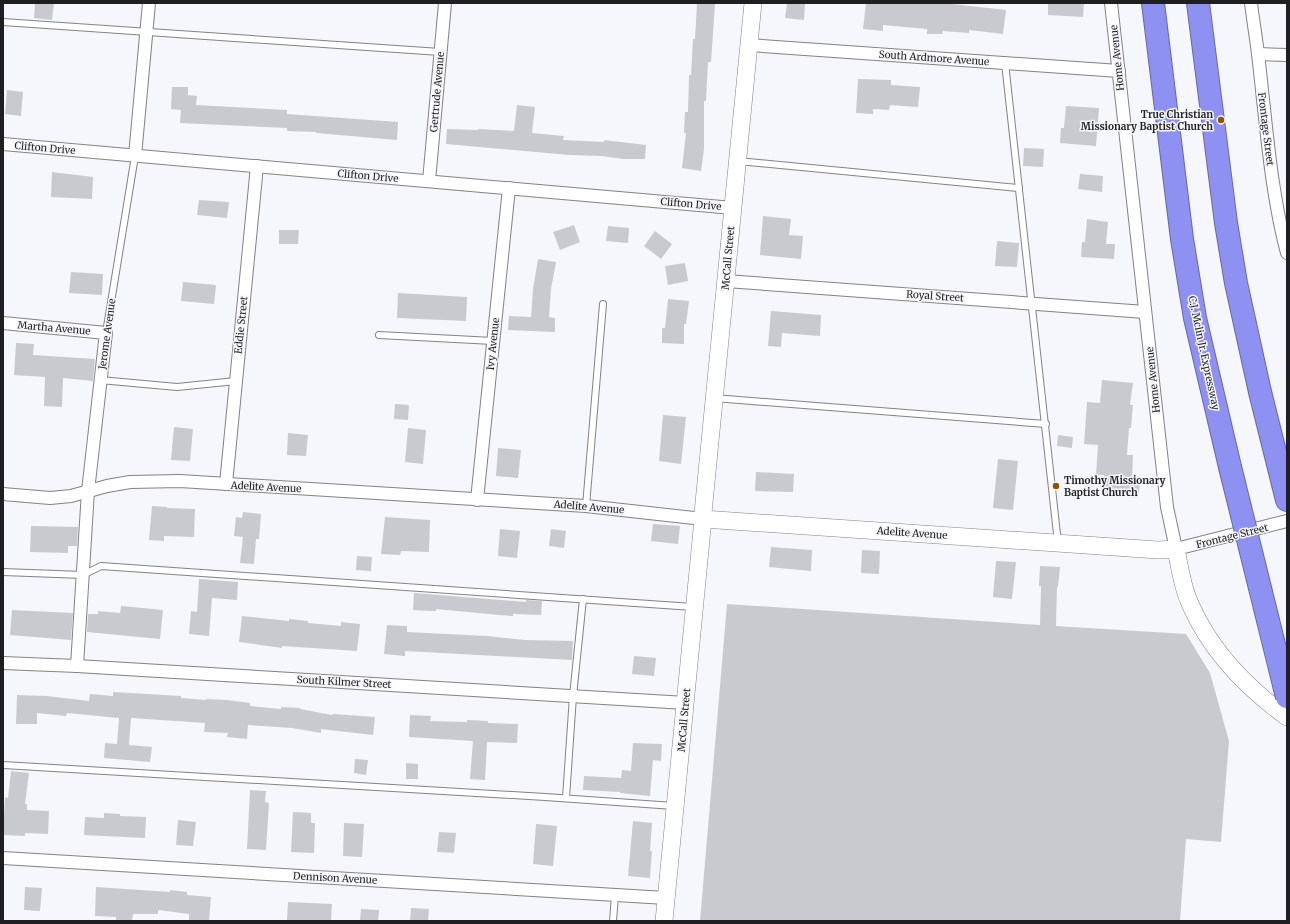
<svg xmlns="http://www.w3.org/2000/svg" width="1290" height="924" font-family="Merriweather,serif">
	<rect width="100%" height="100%" fill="#f6f7fc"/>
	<g fill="#c9cacf">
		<polygon points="35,3 54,3 52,20 34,18"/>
		<polygon points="697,3 715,4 711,62 708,62 706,101 704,101 704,149 701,171 682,168 686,133 684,133 685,112 688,112 689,75 691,75 693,39 695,39"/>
		<polygon points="787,3 805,3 804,20 785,18"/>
		<polygon points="866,3 943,3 1006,10 1003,34 969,30 969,33 943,31 942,34 927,34 927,29 883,25 883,31 863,29"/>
		<polygon points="1048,3 1084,3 1083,17 1048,15"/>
		<polygon points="858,79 891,80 891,85 920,87 918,107 890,105 889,110 873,109 873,114 856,113"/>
		<polygon points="172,87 188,87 188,95 197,96 196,105 287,110 287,114 398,122 397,140 316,133 316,132 287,131 287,128 180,123 181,110 171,109"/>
		<polygon points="7,90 23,92 21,116 5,114"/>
		<polygon points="517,105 535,107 532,133 564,136 563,140 604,142 604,140 646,145 645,159 623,159 602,156 569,155 446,144 447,129 478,130 478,129 514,131"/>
		<polygon points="1066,106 1099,108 1096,146 1060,143 1061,128 1064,128"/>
		<polygon points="1024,148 1044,149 1043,167 1023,166"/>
		<polygon points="52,172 93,177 92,199 51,197"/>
		<polygon points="1080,174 1103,176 1102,192 1078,189"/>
		<polygon points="199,200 229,202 227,218 197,215"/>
		<polygon points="763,216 791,219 789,235 803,236 801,259 760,255"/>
		<polygon points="1087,219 1108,222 1106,244 1115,244 1114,259 1081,257 1082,242 1085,242"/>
		<polygon points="574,225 580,242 560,250 553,232"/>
		<polygon points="608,226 629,228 628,243 606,241"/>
		<polygon points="279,230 299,230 298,244 279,244"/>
		<polygon points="655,231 672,244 661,259 644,246"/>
		<polygon points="997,241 1019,243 1017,267 995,266"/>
		<polygon points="538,259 556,262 551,289 549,317 555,318 555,332 508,330 509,316 531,317 533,289"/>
		<polygon points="685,263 688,281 668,285 665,266"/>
		<polygon points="71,272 103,274 102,295 69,293"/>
		<polygon points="183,282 216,285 214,304 181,301"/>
		<polygon points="398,293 467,297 466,321 397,318"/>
		<polygon points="668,299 689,301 686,324 684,324 684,344 662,343 662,328 665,328"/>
		<polygon points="771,311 821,315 820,336 782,333 781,347 768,346"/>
		<polygon points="16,343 34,344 33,355 95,359 93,381 63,378 62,407 44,406 45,377 14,375"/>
		<polygon points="1102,380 1133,383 1130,405 1133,405 1131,428 1129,428 1127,455 1133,455 1132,483 1140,484 1138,498 1102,494 1104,475 1096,475 1098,445 1084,444 1087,402 1100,403"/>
		<polygon points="395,404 409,405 408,420 394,419"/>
		<polygon points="663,415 686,417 681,464 659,461"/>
		<polygon points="174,427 193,429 190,461 171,460"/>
		<polygon points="408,428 426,430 423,464 405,462"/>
		<polygon points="288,433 308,435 306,456 287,455"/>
		<polygon points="1058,435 1073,437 1072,448 1057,446"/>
		<polygon points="498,448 521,450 518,478 496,476"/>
		<polygon points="998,459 1018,461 1013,510 993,508"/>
		<polygon points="756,472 794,474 793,492 755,491"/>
		<polygon points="152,506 167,507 167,508 195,509 194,537 164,536 164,541 149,540"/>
		<polygon points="243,512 261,514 259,539 256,539 254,564 240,563 243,537 234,536 236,517 242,518"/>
		<polygon points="385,517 430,520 429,552 401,551 400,555 381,554"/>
		<polygon points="653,524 680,526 678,544 651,541"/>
		<polygon points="31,526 78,527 77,546 68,546 68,553 30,552"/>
		<polygon points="500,529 520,531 517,558 498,556"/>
		<polygon points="551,529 566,531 564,548 549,546"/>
		<polygon points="771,547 812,550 811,571 769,567"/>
		<polygon points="862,550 880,551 879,574 861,573"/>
		<polygon points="357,556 372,557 371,571 356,570"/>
		<polygon points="996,561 1016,562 1012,599 993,597"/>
		<polygon points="1040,566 1060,567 1058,587 1057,587 1056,626 1186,634 1210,673 1229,741 1221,842 1186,839 1180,921 700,921 727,604 1040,625 1041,586 1039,586"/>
		<polygon points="199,579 238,582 237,600 212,598 209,636 189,634 191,611 197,612"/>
		<polygon points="414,593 526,602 526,600 542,601 541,615 513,614 513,616 499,615 436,609 436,611 430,611 413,610"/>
		<polygon points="121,606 163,610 160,639 87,632 88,614 98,614 98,611 120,613"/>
		<polygon points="12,610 73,613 71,640 10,635"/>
		<polygon points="242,616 289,621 289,619 308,621 308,623 341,626 341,622 360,624 357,651 282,646 282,648 239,642"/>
		<polygon points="387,625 407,626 407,632 487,636 525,640 573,641 572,660 405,651 405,656 384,654"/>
		<polygon points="634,656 656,658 654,676 632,674"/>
		<polygon points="113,692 181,696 181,698 206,700 206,699 227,700 250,703 250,706 281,709 281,707 300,708 300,709 332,715 333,714 375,717 373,735 321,729 321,733 292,728 248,725 247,739 227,737 228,733 204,732 205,723 131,718 129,745 152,747 150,762 104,758 105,743 117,744 119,718 67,713 66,716 37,713 37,724 16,724 17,695 47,696 89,701 90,694 113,696"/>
		<polygon points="410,715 431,716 430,721 467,722 467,720 488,721 488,723 518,724 517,743 487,742 485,780 470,779 473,741 409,737"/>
		<polygon points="633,743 662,744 661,761 653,760 650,796 620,793 620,792 583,790 584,776 621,778 622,770 631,771"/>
		<polygon points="355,759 368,760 366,775 354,773"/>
		<polygon points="406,763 418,764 418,779 406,779"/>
		<polygon points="11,771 29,773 25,804 27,804 27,810 49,811 48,834 25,833 25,836 3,835 5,797 8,798"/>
		<polygon points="250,790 266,791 265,802 269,803 266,850 247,849"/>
		<polygon points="293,812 311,813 311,823 315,823 314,853 291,852"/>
		<polygon points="104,813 120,814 120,816 146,817 145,838 84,835 85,817 104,818"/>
		<polygon points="178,820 196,822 193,846 176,845"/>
		<polygon points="633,821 652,823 650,851 652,851 650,878 628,876"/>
		<polygon points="344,823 364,824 362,857 343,856"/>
		<polygon points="536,824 557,826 553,866 533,864"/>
		<polygon points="439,832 456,833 454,853 437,852"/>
		<polygon points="25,887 42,888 40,911 24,910"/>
		<polygon points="96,887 170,892 170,890 187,892 187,895 211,897 209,921 189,921 189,914 158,910 158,914 133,914 132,921 116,920 116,917 95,916"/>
		<polygon points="288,902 332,904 331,921 287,921"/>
		<polygon points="411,908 429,909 428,921 410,921"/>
		<polygon points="361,909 379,910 378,921 360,921"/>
	</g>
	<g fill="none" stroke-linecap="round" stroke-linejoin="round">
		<defs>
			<g id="lane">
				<polyline points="3,22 440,52"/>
				<polyline points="1005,63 1058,543"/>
				<polyline points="738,161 1019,188"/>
				<polyline points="106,333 135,156"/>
				<polyline points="379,335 493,341"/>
				<polyline points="100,380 177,387 236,381"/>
				<polyline points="714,398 1046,424"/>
				<polyline points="586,506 603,304"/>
				<polyline points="3,572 83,575 101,566 693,607"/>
				<polyline points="3,765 545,797 674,806"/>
				<polyline points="566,798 573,696 583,599"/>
				<polyline points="613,921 615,895"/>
			</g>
			<g id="street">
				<polyline points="1111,3 1167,507 1176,549 1287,521"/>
				<path d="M1251,3C1253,20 1256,37 1258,54C1266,121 1270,188 1287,253"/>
				<polyline points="749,45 1119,71"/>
				<polyline points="1258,54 1287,55"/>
				<polyline points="3,144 733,208"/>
				<polyline points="135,156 149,3"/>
				<polyline points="429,181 445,3"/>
				<polyline points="726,281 1145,312"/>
				<polyline points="3,323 106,333 88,491 77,666"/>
				<polyline points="226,484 257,166"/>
				<polyline points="3,494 50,498 71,496 107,486 130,482 180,481 586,506 703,519 703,513"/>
				<polyline points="477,500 509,188"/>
				<polyline points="3,663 77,666 686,703"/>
				<polyline points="3,858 666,898"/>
			</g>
			<g id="secondary">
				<polyline points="703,513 753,3"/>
				<path d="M664,921L703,519L1158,550L1176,549C1180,569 1183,590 1192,608C1213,654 1247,688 1287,717"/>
			</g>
			<g id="highway">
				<polyline points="1153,3 1182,239 1195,318 1230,467"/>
				<polyline points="1198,3 1226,223 1236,283 1260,392 1287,500"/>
			</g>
		</defs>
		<use href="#lane" stroke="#828287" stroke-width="8"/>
		<use href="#street" stroke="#828287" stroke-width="14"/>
		<use href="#secondary" stroke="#828287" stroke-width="18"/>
		<use href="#highway" stroke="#6768a9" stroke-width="24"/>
		<use href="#lane" stroke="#fff" stroke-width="6"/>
		<use href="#street" stroke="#fff" stroke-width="12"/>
		<use href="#secondary" stroke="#fff" stroke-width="17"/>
		<use href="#highway" stroke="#8e90f2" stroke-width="22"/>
		<defs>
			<polyline id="highway-bridge" points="1230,467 1287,697"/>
		</defs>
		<use href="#highway-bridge" stroke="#6768a9" stroke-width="24" stroke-linecap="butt"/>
		<use href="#highway-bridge" stroke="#8e90f2" stroke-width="22"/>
	</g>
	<g fill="#8a5700" stroke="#f6f7fc" stroke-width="1.5">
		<circle cx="1221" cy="120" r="4"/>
		<circle cx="1056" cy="486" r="4"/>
	</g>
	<g text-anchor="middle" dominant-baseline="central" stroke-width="3" stroke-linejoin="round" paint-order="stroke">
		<g font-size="10" fill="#1f1f21" stroke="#f6f7fc">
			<text transform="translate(934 58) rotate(4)">South Ardmore Avenue</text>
			<text transform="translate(1117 58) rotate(-96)">Home Avenue</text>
			<text transform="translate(437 92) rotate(-85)">Gertrude Avenue</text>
			<text transform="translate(1266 129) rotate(83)">Frontage Street</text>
			<text transform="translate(45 148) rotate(5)">Clifton Drive</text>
			<text transform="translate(368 176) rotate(5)">Clifton Drive</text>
			<text transform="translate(691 204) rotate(5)">Clifton Drive</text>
			<text transform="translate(728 258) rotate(-85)">McCall Street</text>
			<text transform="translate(935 296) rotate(4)">Royal Street</text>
			<text transform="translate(241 325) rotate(-84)">Eddie Street</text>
			<text transform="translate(54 328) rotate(5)">Martha Avenue</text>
			<text transform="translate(107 334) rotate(-82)">Jerome Avenue</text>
			<text transform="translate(493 344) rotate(-84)">Ivy Avenue</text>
			<text transform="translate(1204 353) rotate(78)">C.J. Mclin Jr. Expressway</text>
			<text transform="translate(1153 380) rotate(-96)">Home Avenue</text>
			<text transform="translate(266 487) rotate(3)">Adelite Avenue</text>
			<text transform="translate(589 507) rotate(5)">Adelite Avenue</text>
			<text transform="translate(912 533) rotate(4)">Adelite Avenue</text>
			<text transform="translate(1232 536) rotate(-14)">Frontage Street</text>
			<text transform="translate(344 682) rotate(3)">South Kilmer Street</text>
			<text transform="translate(684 720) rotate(-85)">McCall Street</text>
			<text transform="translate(335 878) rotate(3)">Dennison Avenue</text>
		</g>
		<g font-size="10" font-weight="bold" fill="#1f1f21" stroke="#f6f7fc" text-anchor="end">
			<text x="1213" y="114">True Christian<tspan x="1213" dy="12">Missionary Baptist Church</tspan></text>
			<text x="1064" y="480" text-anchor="start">Timothy Missionary<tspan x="1064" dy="12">Baptist Church</tspan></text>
		</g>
	</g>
	<rect width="1290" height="924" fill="none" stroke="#1f1f21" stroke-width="8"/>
</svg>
